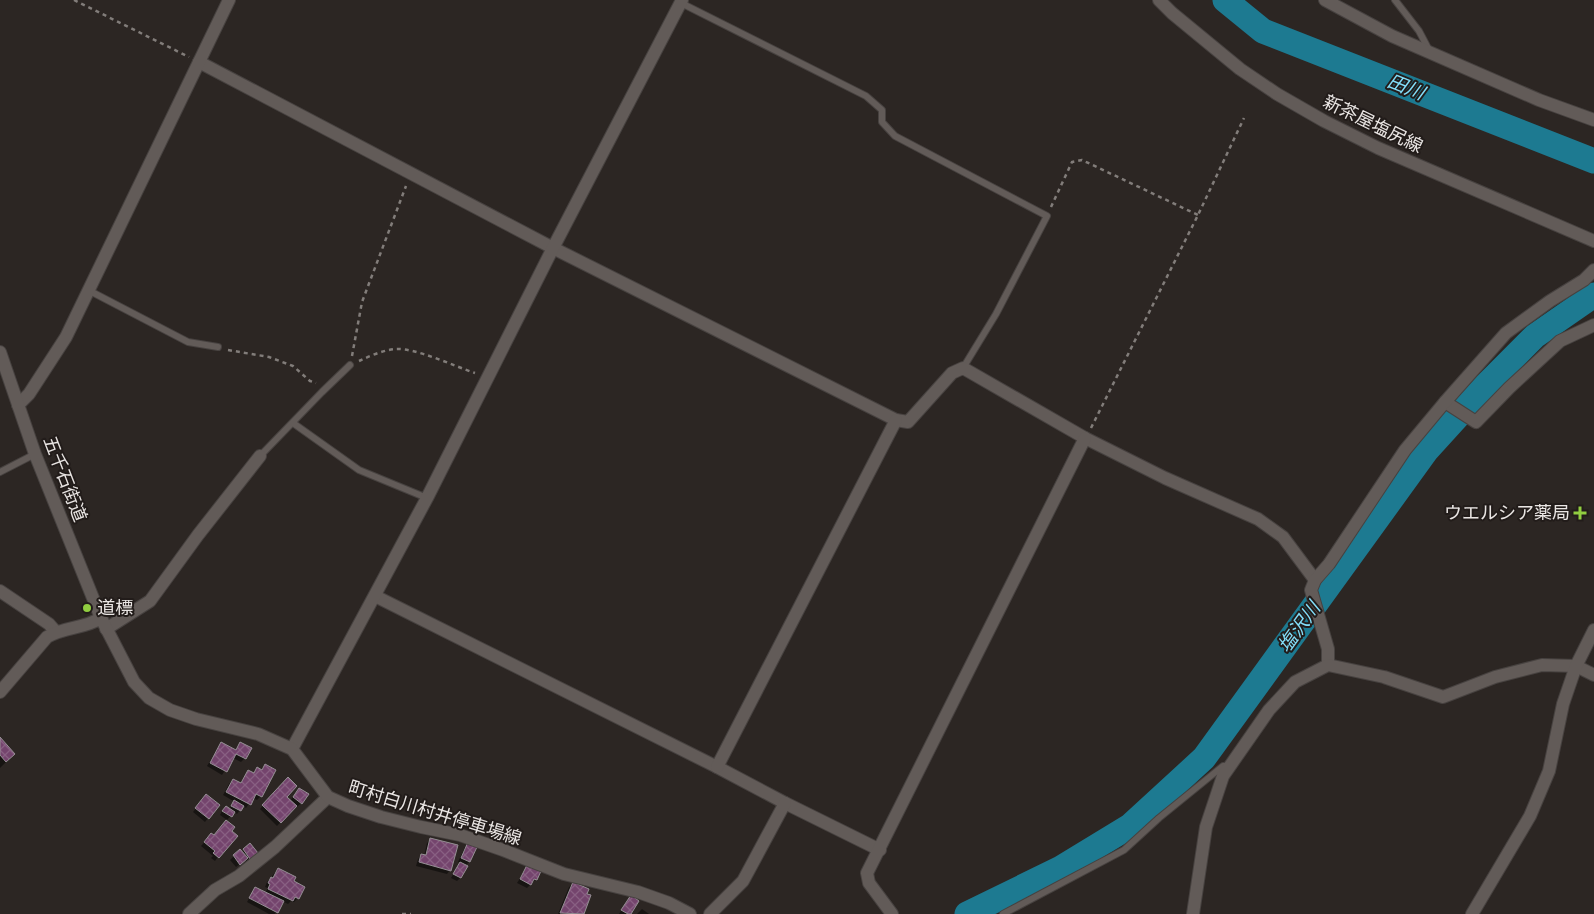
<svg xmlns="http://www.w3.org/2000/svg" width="1594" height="914" font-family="'Fira Sans','Noto Sans JP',sans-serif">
	<defs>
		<pattern id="building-cross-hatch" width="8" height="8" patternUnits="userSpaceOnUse" patternTransform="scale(1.25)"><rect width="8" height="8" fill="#74446d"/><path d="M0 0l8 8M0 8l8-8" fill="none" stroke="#885f82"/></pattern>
	</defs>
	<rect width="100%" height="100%" fill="#2c2623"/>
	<g fill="#0007">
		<polygon points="0,739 14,754 0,768"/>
		<polygon points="221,743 235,751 241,744 245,758 241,762 233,758 222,775 207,766"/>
		<polygon points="265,766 261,796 257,800 253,798 246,808 243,806 237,814 234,812 227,820 220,815 222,811 229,809 235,802 223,795 229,784 233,780 240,784 248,771 253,774 258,769 261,770"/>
		<polygon points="288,779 286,797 290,801 299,789 301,803 297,807 296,806 277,826 260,809"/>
		<polygon points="203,799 208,818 205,822 193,812"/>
		<polygon points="212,834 218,857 215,861 211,858 213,856 201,846"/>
		<polygon points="431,839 450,870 447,874 416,866 418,859 421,855 424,856 427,843"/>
		<polygon points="468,844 476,847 469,862 465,866 466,866 460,878 457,881 451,878 460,863 458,862 465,847"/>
		<polygon points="240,850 242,852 244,850 252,856 246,861 245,860 236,867 230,860"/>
		<polygon points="528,866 539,872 535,880 527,888 517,883"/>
		<polygon points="278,869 292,882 298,898 294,902 291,901 288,904 282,901 275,914 269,914 247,902 255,888 265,893 268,888 265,887 267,882"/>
		<polygon points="573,884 590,896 583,914 558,914 569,887"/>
		<polygon points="631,897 629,914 619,914 627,901"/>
		<polygon points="642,909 649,914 637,914"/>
	</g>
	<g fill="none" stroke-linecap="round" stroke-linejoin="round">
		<g stroke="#1d7a91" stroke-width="25">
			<polyline points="1225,0 1263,31 1594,161"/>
			<polyline points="967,914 1061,868 1130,826 1204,758 1427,450 1487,384 1535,336 1594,295"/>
		</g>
	</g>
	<g fill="url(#building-cross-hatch)" stroke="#958f94">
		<polygon points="0,737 15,754 6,762 0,755"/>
		<polygon points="221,742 236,750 240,742 252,748 246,759 236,754 227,772 210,763"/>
		<polygon points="265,764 276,770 262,797 256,794 251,805 226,792 233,779 241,783 248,770 254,773 257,767 262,770"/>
		<polygon points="288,777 297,786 287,797 297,806 281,823 262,805"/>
		<polygon points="299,788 309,794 302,804 293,797"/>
		<polygon points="206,794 220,805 209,819 195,808"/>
		<polygon points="234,800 244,806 241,811 231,806"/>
		<polygon points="226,806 235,812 232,817 222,811"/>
		<polygon points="226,820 235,827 232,831 238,836 219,858 213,853 215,851 204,842 211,833 214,835"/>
		<polygon points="430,838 458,845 451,871 419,862 421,854 426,855"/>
		<polygon points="468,842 477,847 470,862 461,858"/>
		<polygon points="250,843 258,853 250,859 243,849"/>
		<polygon points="240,849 248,858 240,865 233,855"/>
		<polygon points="460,862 468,866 461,878 453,874"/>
		<polygon points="527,865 541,871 537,880 534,879 531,885 520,879"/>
		<polygon points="278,868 296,877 294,881 305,887 299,899 295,897 293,901 268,889 270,884 268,883 271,877 273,878"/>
		<polygon points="573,882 589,889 587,894 591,895 584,914 560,913"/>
		<polygon points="255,887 284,901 278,913 249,898"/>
		<polygon points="631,895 639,901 631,914 628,914 621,910"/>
	</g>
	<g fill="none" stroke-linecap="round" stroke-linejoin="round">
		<defs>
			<g id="service">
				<polyline points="1395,0 1419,31 1429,50"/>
				<polyline points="681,3 866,96 882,110 882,122 895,136 1047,216 996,314 963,368"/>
				<polyline points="88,290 188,342 218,347"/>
				<polyline points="293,423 359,470 427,498"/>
				<polyline points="260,456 322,392 350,365"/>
				<polyline points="0,472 35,454"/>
				<polyline points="1003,914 1124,850 1159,818 1223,766 1227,766"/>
			</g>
			<g id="minor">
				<polyline points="1325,0 1392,36 1539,100 1594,120"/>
				<polyline points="199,62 553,248 896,420 908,422 952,373 963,368 1085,438 1165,478 1258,519 1283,537 1315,580"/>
				<polyline points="1445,402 1476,422 1509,388 1560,341 1594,325"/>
				<polyline points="18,405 29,394 66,337 229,0"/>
				<polyline points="0,591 49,624 56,632"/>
				<polyline points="375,596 717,767 785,803 880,850"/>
				<polyline points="106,629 150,601 198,535 260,456"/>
				<polyline points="1328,665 1328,649 1311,590 1315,580 1329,564 1405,450 1445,402 1506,333 1550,301 1584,280 1594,270"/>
				<polyline points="292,749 427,498 553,248 682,0"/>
				<polyline points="717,767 896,420"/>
				<polyline points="189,914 215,890 239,876 275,847 328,797"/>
				<polyline points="710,914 743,881 785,803"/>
				<polyline points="892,914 869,883 867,873 1085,438"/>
				<polyline points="1193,914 1206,827 1223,776 1269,710 1295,682 1328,665 1384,677 1443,697 1495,677 1542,665 1576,666 1594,675"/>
			</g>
			<polyline id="tertiary" points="0,352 35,454 101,618"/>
			<g id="secondary">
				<polyline points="1159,0 1172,13 1240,69 1277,94 1324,121 1378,148 1594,241"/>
				<path d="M0,692L47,637C66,626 84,629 101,618L134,682L149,698L170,710L196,719L258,734L292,749L328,797L348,806L381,817L421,827L460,835L503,850L564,874L638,892L669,903L690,914"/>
				<polyline points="1472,914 1530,816 1549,771 1563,704 1576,666 1594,630"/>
			</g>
		</defs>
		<use href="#service" stroke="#474240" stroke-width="8"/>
		<use href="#minor" stroke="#474240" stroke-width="14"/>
		<use href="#tertiary" stroke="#474240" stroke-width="14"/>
		<use href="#secondary" stroke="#474240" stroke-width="14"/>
		<g stroke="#827d7a" stroke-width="2.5" stroke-dasharray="4 4" stroke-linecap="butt">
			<polyline points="74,0 189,57"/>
			<polyline points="1051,207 1072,162 1082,160 1198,215"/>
			<polyline points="228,350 269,357 293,366 310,381 316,383"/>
			<polyline points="352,356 362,302 406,186"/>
			<path d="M359,361C370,356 383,350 396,349C416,348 454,366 475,373"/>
			<polyline points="1091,428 1198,215 1244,118"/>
			<polyline points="402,914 411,914"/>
		</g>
		<use href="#service" stroke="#625b58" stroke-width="6"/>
		<use href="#minor" stroke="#625b58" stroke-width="12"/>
		<use href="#tertiary" stroke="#625b58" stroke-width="12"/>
		<use href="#secondary" stroke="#625b58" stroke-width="12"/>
	</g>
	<g fill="#91cd40" stroke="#221c1a" stroke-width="2">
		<path d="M1577.5 505.5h5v5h5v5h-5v5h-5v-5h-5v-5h5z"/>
		<circle cx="87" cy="608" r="5"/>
	</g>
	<g text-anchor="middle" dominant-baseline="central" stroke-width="4" stroke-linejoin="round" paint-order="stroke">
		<g font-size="18" fill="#e9e5e3" stroke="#221c1a">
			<text transform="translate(1373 124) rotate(26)">新茶屋塩尻線</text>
			<text transform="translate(65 479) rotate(69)">五千石街道</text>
			<text transform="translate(435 813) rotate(17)">町村白川村井停車場線</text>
		</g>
		<g font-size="18" fill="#e9e5e3" stroke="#221c1a" text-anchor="end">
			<text x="1570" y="513">ウエルシア薬局</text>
			<text x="97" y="608" text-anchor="start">道標</text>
		</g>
		<g font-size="19" font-style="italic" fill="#83def9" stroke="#221c1a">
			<text transform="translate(1406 87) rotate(22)">田川</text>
			<text transform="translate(1299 627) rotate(-54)">塩沢川</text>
		</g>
	</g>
</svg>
